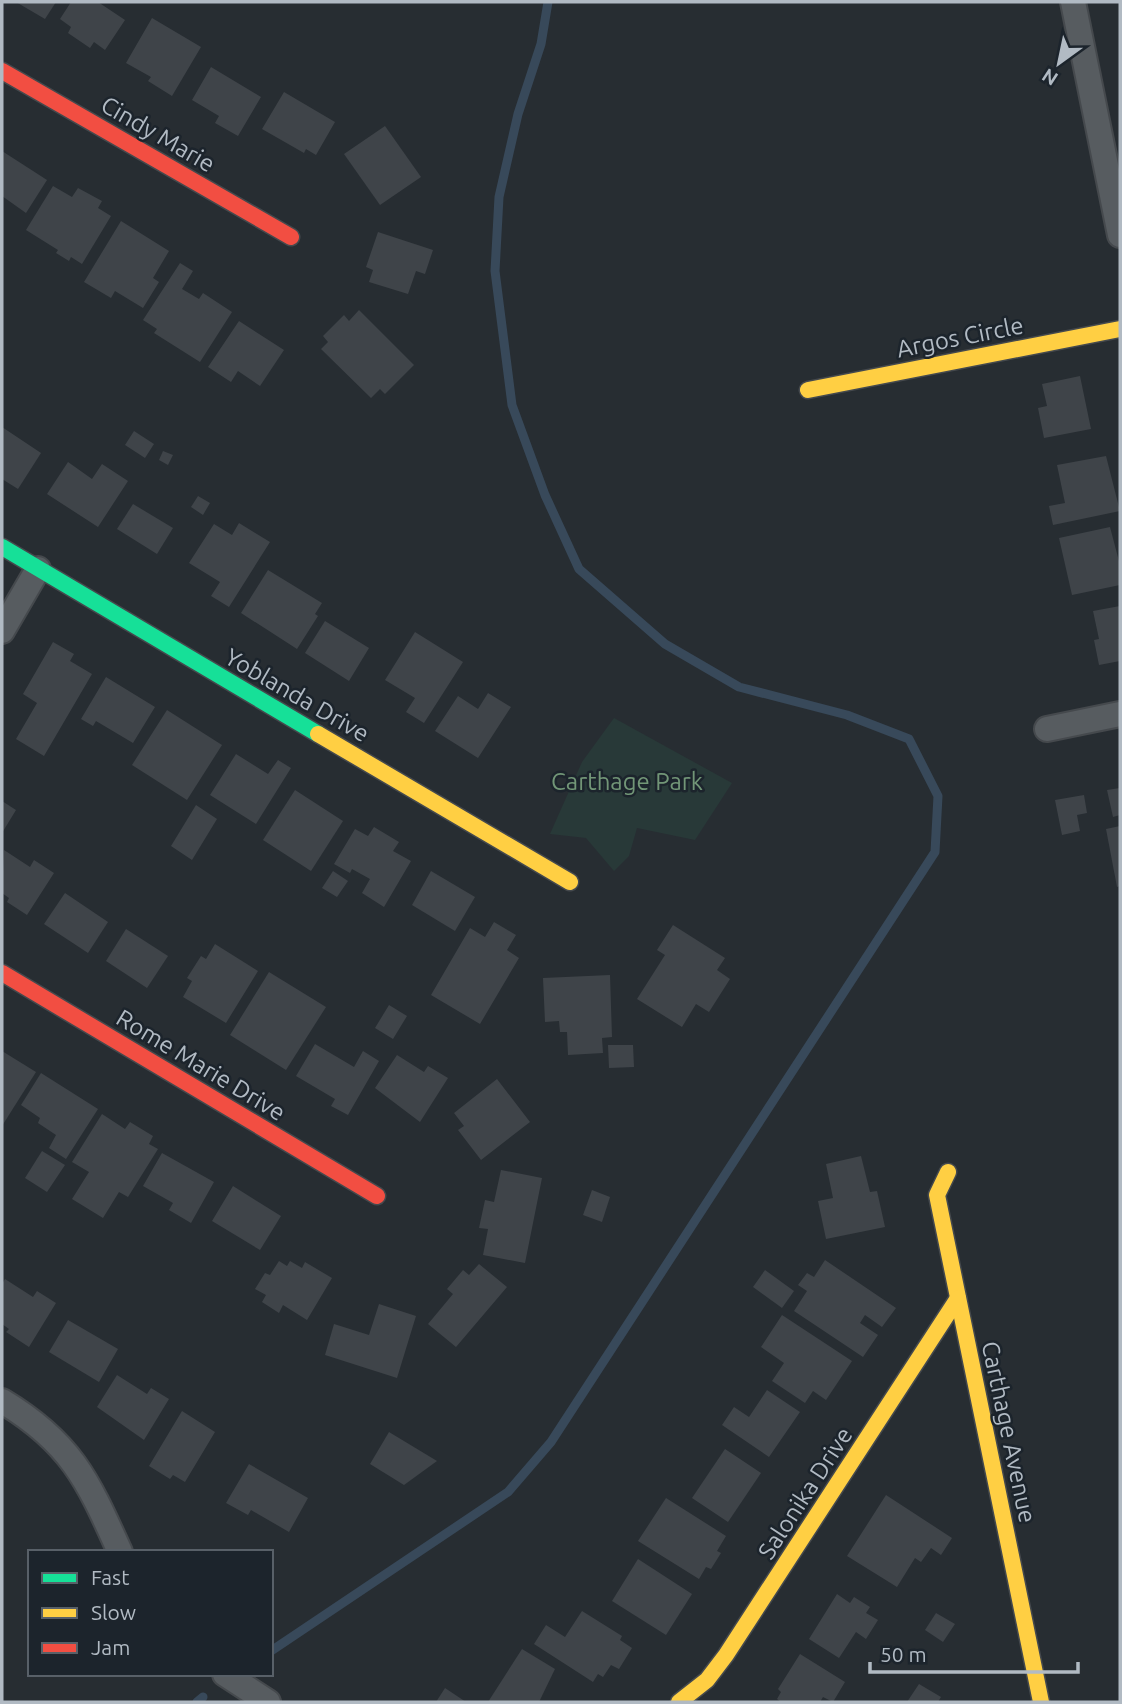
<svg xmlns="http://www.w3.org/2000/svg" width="1122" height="1704" font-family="Ubuntu,sans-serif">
	<rect width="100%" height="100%" fill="#272d32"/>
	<polygon fill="#283938" points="614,718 732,783 695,840 637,828 629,856 614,871 586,838 550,834 582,762"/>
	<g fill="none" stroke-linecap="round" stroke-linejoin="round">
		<g stroke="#38495a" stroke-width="9">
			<polyline points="271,1651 508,1492 551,1442 935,852 938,796 909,739 847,715 739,687 665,644 579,569 545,495 512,405 495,271 499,197 518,114 541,44 548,2"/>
			<polyline points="197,1702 203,1697"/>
		</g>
	</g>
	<g fill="#3f4449">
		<polygon points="16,2 56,2 45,19"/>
		<polygon points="71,2 98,2 125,20 105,50 94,42 90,48 68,33 71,27 60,19"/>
		<polygon points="152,18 201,47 172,96 148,81 151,77 126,63"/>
		<polygon points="211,67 261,97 238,136 215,123 219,116 192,100"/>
		<polygon points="284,92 335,122 316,155 306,149 304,153 262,129"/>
		<polygon points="385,126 421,177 380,205 344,154"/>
		<polygon points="2,151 47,180 26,213 2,196"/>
		<polygon points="53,186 72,197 78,188 102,201 98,208 111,216 82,264 71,257 69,261 56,253 58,250 26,230"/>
		<polygon points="121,221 169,251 153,278 159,282 143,308 115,291 111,298 84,282"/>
		<polygon points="378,232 433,250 425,274 416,271 408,294 369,282 373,270 366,267"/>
		<polygon points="180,263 193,271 182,289 199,299 203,293 232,312 200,362 154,333 157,329 143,320"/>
		<polygon points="359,310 414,365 385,394 380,389 371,398 321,349 328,342 323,336 344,315 349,321"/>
		<polygon points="239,321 284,350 260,386 238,371 231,382 208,367"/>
		<polygon points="1080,376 1091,429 1044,438 1038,408 1047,406 1042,384"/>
		<polygon points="2,427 41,453 18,489 2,479"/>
		<polygon points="134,431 154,444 145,458 125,445"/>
		<polygon points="163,451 173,455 168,465 159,460"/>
		<polygon points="1106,456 1120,511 1053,525 1049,506 1065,503 1057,465"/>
		<polygon points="68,462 92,479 102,464 128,481 98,527 47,494"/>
		<polygon points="198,496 210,503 203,515 191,507"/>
		<polygon points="133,504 173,528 157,554 117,529"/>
		<polygon points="239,523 270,542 229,607 211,596 220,582 189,563 214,524 232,535"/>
		<polygon points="1110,527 1120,565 1120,585 1072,595 1059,538"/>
		<polygon points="268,570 322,603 315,614 318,616 297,649 241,613"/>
		<polygon points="1120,606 1120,661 1099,665 1094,640 1099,639 1093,611"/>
		<polygon points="325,621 369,648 349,681 305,653"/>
		<polygon points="415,632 463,662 424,723 406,712 415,698 385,680"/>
		<polygon points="53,642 74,654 70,661 92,674 44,756 16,739 37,703 23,694"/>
		<polygon points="106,677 155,707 133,743 96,721 93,726 81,719"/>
		<polygon points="488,693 511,707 478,758 435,731 458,696 478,709"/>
		<polygon points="167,710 222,745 187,800 132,765"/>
		<polygon points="236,754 268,774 278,760 291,768 256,824 210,795"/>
		<polygon points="1120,788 1120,815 1113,817 1107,790"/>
		<polygon points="295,790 343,821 311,871 263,840"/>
		<polygon points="1084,795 1087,813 1077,815 1080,831 1062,835 1055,800"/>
		<polygon points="2,801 16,810 2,833"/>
		<polygon points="196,805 217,819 192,860 171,846"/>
		<polygon points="1120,826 1120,886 1117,887 1106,829"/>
		<polygon points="374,827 399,842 393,851 411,861 384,907 362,893 370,879 352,869 350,873 334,864 355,829 368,836"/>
		<polygon points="4,850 30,867 34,860 54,873 27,915 7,902 9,898 2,893"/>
		<polygon points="333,871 348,881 337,897 322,888"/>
		<polygon points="431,871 475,897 455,931 412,905"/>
		<polygon points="65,893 108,922 88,953 44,924"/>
		<polygon points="494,922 516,935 507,950 519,958 480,1024 431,995 470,928 485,937"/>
		<polygon points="673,925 725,958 717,970 730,979 709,1012 696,1004 682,1027 637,999 665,955 657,950"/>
		<polygon points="126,929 168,956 147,988 106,961"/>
		<polygon points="215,944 258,971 226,1023 183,997 192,981 187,978 201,956 206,959"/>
		<polygon points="269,972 326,1007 286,1070 230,1035"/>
		<polygon points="610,975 612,1037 602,1038 603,1053 568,1055 567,1032 560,1032 559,1021 545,1022 543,978"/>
		<polygon points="389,1005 407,1016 393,1039 375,1028"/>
		<polygon points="315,1044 354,1067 363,1051 379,1061 348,1115 331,1106 335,1099 296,1076"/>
		<polygon points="608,1045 633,1045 634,1067 609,1068"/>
		<polygon points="2,1051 36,1072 2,1126"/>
		<polygon points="397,1055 424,1072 428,1066 448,1078 420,1122 375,1088"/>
		<polygon points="41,1073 98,1109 66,1159 49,1148 56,1135 38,1123 40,1118 21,1105"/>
		<polygon points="497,1079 530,1122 481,1160 458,1130 464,1126 454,1113"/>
		<polygon points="102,1114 125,1129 130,1122 153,1136 149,1144 158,1149 128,1197 119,1192 103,1218 72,1199 89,1172 72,1162"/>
		<polygon points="42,1151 65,1165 47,1192 25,1178"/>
		<polygon points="162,1153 214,1182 191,1223 169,1210 173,1203 143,1186"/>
		<polygon points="861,1156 870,1192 877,1191 885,1227 826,1239 818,1201 833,1198 826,1164"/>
		<polygon points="501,1170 542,1178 525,1263 483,1255 488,1229 479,1228 485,1200 494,1202"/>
		<polygon points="233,1186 281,1216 260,1250 212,1221"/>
		<polygon points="592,1190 610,1197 602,1222 583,1215"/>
		<polygon points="825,1260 896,1308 882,1327 865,1315 860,1323 878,1335 863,1357 794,1311 807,1291 798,1285 807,1273 814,1277"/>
		<polygon points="279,1261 287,1266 290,1261 302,1268 305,1262 332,1278 307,1320 283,1305 279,1313 262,1302 266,1295 255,1289 265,1273 270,1275"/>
		<polygon points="479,1264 507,1287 456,1347 428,1324 453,1294 447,1289 463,1270 469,1275"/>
		<polygon points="765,1270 794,1291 782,1308 753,1287"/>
		<polygon points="5,1279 33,1297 37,1291 56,1303 29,1347 6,1332 9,1329 2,1324 2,1284"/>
		<polygon points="379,1304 416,1316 397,1378 325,1355 334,1324 369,1335"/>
		<polygon points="782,1315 852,1361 826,1400 813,1391 805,1403 772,1381 784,1363 761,1347"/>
		<polygon points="68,1320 118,1349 99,1382 49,1352"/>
		<polygon points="117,1375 147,1394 151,1388 169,1399 144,1440 97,1407"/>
		<polygon points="767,1390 800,1412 769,1457 722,1425 734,1407 749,1417"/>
		<polygon points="182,1411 215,1432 185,1482 173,1475 170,1479 149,1466"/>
		<polygon points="389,1432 437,1461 404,1485 370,1464"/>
		<polygon points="725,1449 761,1473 728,1522 692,1498"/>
		<polygon points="249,1464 308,1498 289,1532 251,1510 248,1515 226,1503"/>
		<polygon points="886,1495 952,1538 941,1555 931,1548 921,1562 915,1558 897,1587 847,1556"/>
		<polygon points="666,1498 726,1536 717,1551 721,1553 711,1569 706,1567 699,1579 638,1541"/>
		<polygon points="638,1559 692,1594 666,1635 612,1601"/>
		<polygon points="837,1594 850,1603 854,1597 870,1607 866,1613 878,1620 866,1639 856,1632 839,1658 809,1639"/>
		<polygon points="582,1611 622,1636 620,1640 632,1648 619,1669 611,1665 603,1677 598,1674 593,1682 534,1644 546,1625 565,1637"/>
		<polygon points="936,1613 955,1624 943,1642 925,1630"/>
		<polygon points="522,1649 555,1669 539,1702 488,1702"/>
		<polygon points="800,1654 845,1682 833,1702 823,1697 820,1702 781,1702 777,1699 781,1692 778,1689"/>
		<polygon points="919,1684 941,1697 938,1702 907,1702"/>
		<polygon points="445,1688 466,1702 436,1702"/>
	</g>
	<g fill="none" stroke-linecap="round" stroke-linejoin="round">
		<defs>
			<g id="street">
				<polyline points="1073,2 1120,235"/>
				<polyline points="2,631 38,569"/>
				<polyline points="1047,729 1120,714"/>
				<path d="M2,1401C72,1443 88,1481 120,1552"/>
				<polyline points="225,1674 268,1702"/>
			</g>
			<polyline id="fast" points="2,547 318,734"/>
			<g id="slow">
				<polyline points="808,390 1120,329"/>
				<polyline points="318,734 570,882"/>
				<polyline points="948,1172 937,1195 1041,1702"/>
				<polyline points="679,1702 707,1680 726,1655 958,1298"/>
			</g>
			<g id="jam">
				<polyline points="2,71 291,237"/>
				<polyline points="2,973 377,1196"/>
			</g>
		</defs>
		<use href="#street" stroke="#45494d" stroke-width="28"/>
		<use href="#fast" stroke="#45494d" stroke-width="19"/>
		<use href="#slow" stroke="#45494d" stroke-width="19"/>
		<use href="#jam" stroke="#45494d" stroke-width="19"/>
		<use href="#street" stroke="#575c60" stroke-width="24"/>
		<use href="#fast" stroke="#16e098" stroke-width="16"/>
		<use href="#slow" stroke="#ffcf43" stroke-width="16"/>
		<use href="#jam" stroke="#f24e42" stroke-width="16"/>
	</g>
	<g text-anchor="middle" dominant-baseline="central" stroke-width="5" stroke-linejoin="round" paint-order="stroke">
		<g font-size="24" fill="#b1bac3" stroke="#1c242c">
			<text transform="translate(158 134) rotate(30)">Cindy Marie</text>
			<text transform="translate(960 337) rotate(-11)">Argos Circle</text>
			<text transform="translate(297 695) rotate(30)">Yoblanda Drive</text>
			<text transform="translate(201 1065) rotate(31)">Rome Marie Drive</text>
			<text transform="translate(1009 1432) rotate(78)">Carthage Avenue</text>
			<text transform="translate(805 1493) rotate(-57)">Salonika Drive</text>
		</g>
		<g font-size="24" fill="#729677" stroke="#1c242c">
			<text x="627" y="781">Carthage Park</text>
		</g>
	</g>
	<rect width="1122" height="1704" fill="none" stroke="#b1bac3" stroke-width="7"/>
	<rect x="28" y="1550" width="245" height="126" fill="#1c242c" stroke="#586068" stroke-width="2"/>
	<rect x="42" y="1573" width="35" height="10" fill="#16e098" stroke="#586068" stroke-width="2"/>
	<text x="91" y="1585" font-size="21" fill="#b1bac3">Fast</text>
	<rect x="42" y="1608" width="35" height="10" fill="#ffcf43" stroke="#586068" stroke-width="2"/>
	<text x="91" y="1620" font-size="21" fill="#b1bac3">Slow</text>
	<rect x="42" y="1643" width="35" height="10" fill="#f24e42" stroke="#586068" stroke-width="2"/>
	<text x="91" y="1655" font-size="21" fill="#b1bac3">Jam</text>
	<g transform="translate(1059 63) rotate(213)" stroke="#1c242c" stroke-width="5" paint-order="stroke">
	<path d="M0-5L12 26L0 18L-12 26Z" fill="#b1bac3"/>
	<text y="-10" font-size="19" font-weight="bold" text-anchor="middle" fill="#b1bac3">N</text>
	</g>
	<path d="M870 1662v10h208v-10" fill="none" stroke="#b1bac3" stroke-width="3.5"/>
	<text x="880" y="1662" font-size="21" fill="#b1bac3" stroke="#1c242c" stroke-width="5" paint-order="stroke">50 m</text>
</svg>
